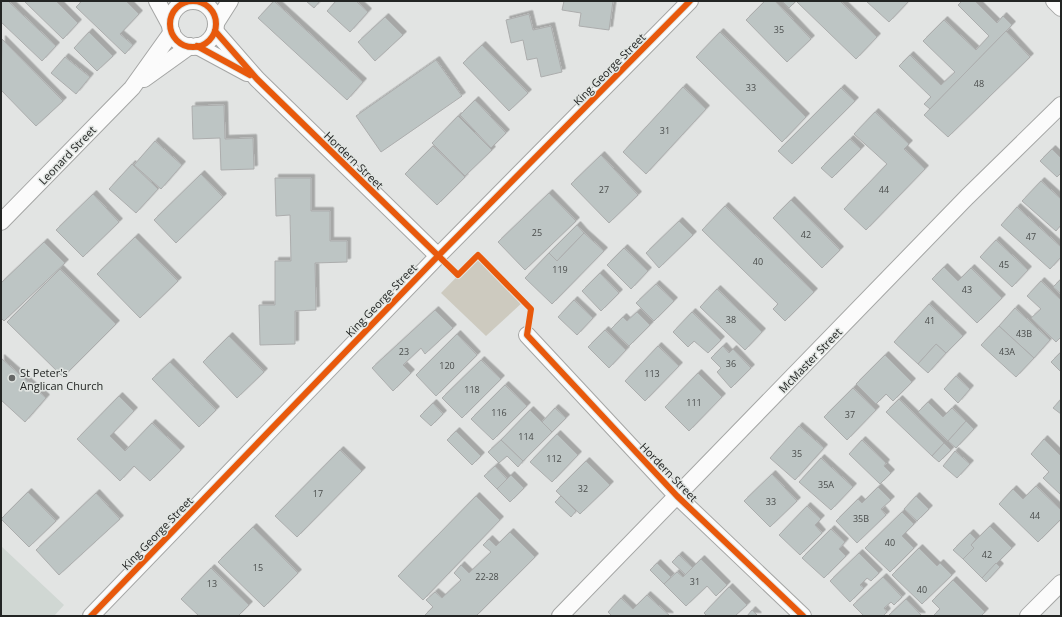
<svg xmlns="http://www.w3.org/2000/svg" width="1062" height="617" font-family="'Open Sans',sans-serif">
	<defs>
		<filter id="shadow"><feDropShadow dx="3.5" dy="-3.5" stdDeviation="0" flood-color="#0004"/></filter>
	</defs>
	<rect width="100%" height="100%" fill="#e2e4e3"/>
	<polygon fill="#d0d7d3" points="1,546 64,605 54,616 1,616"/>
	<polygon fill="#cdcabf" points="478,255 524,301 486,336 441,293"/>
	<g fill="#bdc5c4" stroke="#acadad" filter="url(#shadow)">
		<polygon points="1,1 8,1 56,46 42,61 1,22"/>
		<polygon points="24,1 56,1 78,23 63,39"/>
		<polygon points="82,1 126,1 139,14 120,34 133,45 125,54 76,7"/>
		<polygon points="274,1 363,82 347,100 258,18"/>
		<polygon points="306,1 320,1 314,8"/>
		<polygon points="336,1 356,1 368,12 350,32 327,11"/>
		<polygon points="564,1 613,1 609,30 579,26 581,13 562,10"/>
		<polygon points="765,1 775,1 811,39 787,62 746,20"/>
		<polygon points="782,1 840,1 877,37 856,59 796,1 789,8"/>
		<polygon points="866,1 909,1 889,22"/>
		<polygon points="962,1 975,1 997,23 1003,16 1012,25 930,109 924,104 931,97 899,66 910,55 941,85 955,72 923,41 944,20 976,50 989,36 958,5"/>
		<polygon points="529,14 533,30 551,26 562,72 541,77 537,58 527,60 523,40 511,43 506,20"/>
		<polygon points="385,17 403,35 375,61 358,42"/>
		<polygon points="1006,31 1030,57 948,137 924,115"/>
		<polygon points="89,32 113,56 97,71 74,48"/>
		<polygon points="720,32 806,117 782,142 696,57"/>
		<polygon points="2,39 63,101 36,126 1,90"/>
		<polygon points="482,45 528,93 509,111 463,63"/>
		<polygon points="65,57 90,77 76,94 51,73"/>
		<polygon points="436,60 462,96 381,152 356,116"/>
		<polygon points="683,87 706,109 646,174 623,152"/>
		<polygon points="841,88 855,101 792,164 778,151"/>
		<polygon points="475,100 506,133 491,148 460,115"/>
		<polygon points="224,105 225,139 253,138 254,169 221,170 220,138 193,139 192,106"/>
		<polygon points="875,112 909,144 904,149 925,169 866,230 844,209 887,164 854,134"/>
		<polygon points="458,116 492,150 465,176 432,143"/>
		<polygon points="850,139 861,149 832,178 821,168"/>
		<polygon points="155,141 182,165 161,189 134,165"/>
		<polygon points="433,146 465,177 437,205 405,174"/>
		<polygon points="1052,149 1061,158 1061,173 1057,177 1040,161"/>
		<polygon points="601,155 638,195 609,223 571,184"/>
		<polygon points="132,164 158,189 136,213 109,189"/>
		<polygon points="201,174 223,197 176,243 154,220"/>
		<polygon points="275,178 311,178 311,211 330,211 330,241 347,241 347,262 315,263 316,310 295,311 295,344 260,345 259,305 275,305 275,261 291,261 290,215 276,216"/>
		<polygon points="1041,181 1061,199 1061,225 1056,231 1022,201"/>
		<polygon points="549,193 576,221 525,270 498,242"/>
		<polygon points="93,194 119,222 83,257 56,230"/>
		<polygon points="791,200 840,250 822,268 773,218"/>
		<polygon points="725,206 814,292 785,321 773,309 778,304 702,230"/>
		<polygon points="1017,207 1061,247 1061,257 1050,269 1001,225"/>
		<polygon points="679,221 693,235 659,268 646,253"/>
		<polygon points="577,225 584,233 557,261 549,253"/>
		<polygon points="584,233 604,251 552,304 525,278 549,253 557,261"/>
		<polygon points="135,237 178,281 140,318 97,274"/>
		<polygon points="996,240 1028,270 1012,287 980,257"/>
		<polygon points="44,242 65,263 4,321 1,318 1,283"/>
		<polygon points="624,248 648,271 631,289 607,265"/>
		<polygon points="944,267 958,281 971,268 1002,298 977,323 932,279"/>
		<polygon points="60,269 116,324 63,377 7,322"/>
		<polygon points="600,273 619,293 601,311 582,291"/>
		<polygon points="1061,279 1061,294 1053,287"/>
		<polygon points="1041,281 1061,300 1061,337 1056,342 1031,318 1041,309 1027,296"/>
		<polygon points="656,284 674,301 654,321 636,303"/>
		<polygon points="717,289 762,332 745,350 700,307"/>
		<polygon points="574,300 593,318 577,335 558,317"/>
		<polygon points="929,304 963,336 946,353 936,344 918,364 894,342"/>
		<polygon points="1015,308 1050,340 1034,358 999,326"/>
		<polygon points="435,310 453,328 425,354 421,348 403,365 411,373 393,391 372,368"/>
		<polygon points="637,312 650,325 629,346 611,329 623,317 627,321"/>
		<polygon points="692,312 721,340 708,353 694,341 688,347 673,332"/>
		<polygon points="999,326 1034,358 1016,377 981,345"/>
		<polygon points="605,330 626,350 609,368 588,347"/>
		<polygon points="457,334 477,355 436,396 416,375"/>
		<polygon points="229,336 264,372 237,398 203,362"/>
		<polygon points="936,344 946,353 928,373 918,364"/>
		<polygon points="658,346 679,366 645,401 625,381"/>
		<polygon points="723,346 729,353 733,349 751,368 731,388 717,372 721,368 711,358"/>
		<polygon points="1061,352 1061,372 1051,362"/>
		<polygon points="885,355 912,382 893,401 886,394 876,404 856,384"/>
		<polygon points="1,358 46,398 25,422 1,400"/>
		<polygon points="481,360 501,379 462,418 442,398"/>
		<polygon points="170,362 216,410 199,427 152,379"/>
		<polygon points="698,373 722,397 689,431 665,407"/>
		<polygon points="956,376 970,389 958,403 944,389"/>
		<polygon points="505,385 527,406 493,440 471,419"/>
		<polygon points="853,388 876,410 847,440 824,417"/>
		<polygon points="119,396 134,411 110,436 125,451 152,423 181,450 150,481 134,466 120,481 77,439"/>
		<polygon points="899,399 944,443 932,456 886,412"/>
		<polygon points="1061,399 1061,414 1053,408"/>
		<polygon points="928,402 943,417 952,408 966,421 948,441 918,412"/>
		<polygon points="433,403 443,414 431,426 420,416"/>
		<polygon points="555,408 566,418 552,432 542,422"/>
		<polygon points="530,410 552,432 523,461 501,440"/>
		<polygon points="966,421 974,429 956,448 948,441"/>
		<polygon points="799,426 824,448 795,480 770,458"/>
		<polygon points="456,431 481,456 472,465 447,440"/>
		<polygon points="557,434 578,455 552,482 530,462"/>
		<polygon points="1044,439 1061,456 1061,495 1043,478 1049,472 1031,454"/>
		<polygon points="501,440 523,461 518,467 507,456 499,463 488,452"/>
		<polygon points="862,440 886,463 884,466 891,473 880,484 849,454"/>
		<polygon points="944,443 951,450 939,462 932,456"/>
		<polygon points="340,450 362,471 297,537 275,516"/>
		<polygon points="955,451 970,464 957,478 943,466"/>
		<polygon points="821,458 853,487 831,510 799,482"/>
		<polygon points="586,461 610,485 580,514 556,491"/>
		<polygon points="495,466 507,479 497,489 484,476"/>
		<polygon points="772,474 797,501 770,527 744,501"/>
		<polygon points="511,475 524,488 510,502 497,489"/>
		<polygon points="1036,486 1061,510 1061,519 1038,542 999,504 1013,489 1023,499"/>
		<polygon points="878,487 891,500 881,509 886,515 857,543 836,521 858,499 862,503"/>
		<polygon points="28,492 56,521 29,547 1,519"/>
		<polygon points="96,493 120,519 59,575 36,550"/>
		<polygon points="476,496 500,520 423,600 398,576"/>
		<polygon points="561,496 576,511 571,517 555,502"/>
		<polygon points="916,496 929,509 917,521 904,509"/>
		<polygon points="807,506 821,519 815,525 822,533 800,555 779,535"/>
		<polygon points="902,512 914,524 902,536 914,548 890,572 865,548"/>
		<polygon points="990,526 1012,548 982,578 963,559 974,548 971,545"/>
		<polygon points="253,527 298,573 264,607 218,562"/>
		<polygon points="831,529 845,542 839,549 846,556 824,578 802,558"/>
		<polygon points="510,532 535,557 476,616 424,616 433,607 426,600 435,592 442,598 461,580 454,573 461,565 469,573 491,552 483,545 489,539 496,546"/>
		<polygon points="970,533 976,539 971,545 974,548 963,559 953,550"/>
		<polygon points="919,548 937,566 940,563 952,575 922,604 892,575"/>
		<polygon points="859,553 879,573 871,581 867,578 860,585 864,588 850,602 830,581"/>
		<polygon points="679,555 693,568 686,575 672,562"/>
		<polygon points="701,559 727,585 716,596 707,586 686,606 664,584 677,572 683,577"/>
		<polygon points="657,563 671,577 664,584 650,570"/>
		<polygon points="996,563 1000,567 986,582 982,578"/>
		<polygon points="211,568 249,605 238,616 199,616 181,599"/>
		<polygon points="883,577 902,597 894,605 891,602 884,608 887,612 883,616 864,616 853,605"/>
		<polygon points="953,580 985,612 981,616 933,616 940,609 932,601"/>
		<polygon points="729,587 747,605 735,616 707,616 704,613"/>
		<polygon points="647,595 670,616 612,616 608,612 621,598 633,609"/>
		<polygon points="906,599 922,616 888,616"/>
		<polygon points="752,610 758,616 747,616"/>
	</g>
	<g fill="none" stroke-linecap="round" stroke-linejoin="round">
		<defs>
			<g id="street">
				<polyline points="157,1 170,25"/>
				<polyline points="1054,1 1061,8"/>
				<circle cx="193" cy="24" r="23"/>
				<polyline points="216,23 230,1"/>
				<polyline points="215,31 257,79 438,256"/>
				<polyline points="197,46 247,73"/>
				<polyline points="144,79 190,46"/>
				<polyline points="1,222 132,88 172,32"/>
				<polyline points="527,335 677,496 803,616"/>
				<polyline points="91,616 438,256 690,1"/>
				<polyline points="560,616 967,197 1061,105"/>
				<polyline points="1028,616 1061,583"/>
			</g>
		</defs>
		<use href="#street" stroke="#a5a6a5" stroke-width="18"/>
		<use href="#street" stroke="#fbfbfb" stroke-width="16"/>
		<defs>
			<g id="cycleway">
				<circle cx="193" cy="24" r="23"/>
				<polyline points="215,31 257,79 458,275 478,255 531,309 527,335 677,496 803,616"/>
				<polyline points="197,46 250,75"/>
				<polyline points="91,616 438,256 690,1"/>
			</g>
		</defs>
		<use href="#cycleway" stroke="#e1e5e2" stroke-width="8"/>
		<use href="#cycleway" stroke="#e8590c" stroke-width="6"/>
	</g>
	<circle fill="#666867" stroke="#e1e5e2" stroke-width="1.5" cx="12" cy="378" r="4"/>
	<g text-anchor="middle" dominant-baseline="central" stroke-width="3" stroke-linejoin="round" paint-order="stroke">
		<g font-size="9" fill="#4a4d4c">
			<text x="779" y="29">35</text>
			<text x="979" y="83">48</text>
			<text x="751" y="87">33</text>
			<text x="665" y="130">31</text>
			<text x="604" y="189">27</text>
			<text x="884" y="189">44</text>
			<text x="537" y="232">25</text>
			<text x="806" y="234">42</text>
			<text x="1031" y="236">47</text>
			<text x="758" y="261">40</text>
			<text x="1004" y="264">45</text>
			<text x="560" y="269">119</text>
			<text x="967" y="289">43</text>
			<text x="731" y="319">38</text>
			<text x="930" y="320">41</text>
			<text x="1024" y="333">43B</text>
			<text x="404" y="351">23</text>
			<text x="1007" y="351">43A</text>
			<text x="731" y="363">36</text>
			<text x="447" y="365">120</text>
			<text x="652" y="373">113</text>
			<text x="472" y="389">118</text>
			<text x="694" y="402">111</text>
			<text x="499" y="412">116</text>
			<text x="850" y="414">37</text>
			<text x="526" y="436">114</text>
			<text x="797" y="453">35</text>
			<text x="554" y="458">112</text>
			<text x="826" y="484">35A</text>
			<text x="583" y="488">32</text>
			<text x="318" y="493">17</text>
			<text x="771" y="501">33</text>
			<text x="1035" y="515">44</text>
			<text x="861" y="518">35B</text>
			<text x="890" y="542">40</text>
			<text x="987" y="554">42</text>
			<text x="258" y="567">15</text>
			<text x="487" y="576">22-28</text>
			<text x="695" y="581">31</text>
			<text x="212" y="583">13</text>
			<text x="922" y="589">40</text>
		</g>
		<g font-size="11" fill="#232524" stroke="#e1e5e2">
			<text transform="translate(609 69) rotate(-45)">King George Street</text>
			<text transform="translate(67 155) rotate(-46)">Leonard Street</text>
			<text transform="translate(354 160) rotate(44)">Hordern Street</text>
			<text transform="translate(381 300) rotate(-46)">King George Street</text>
			<text transform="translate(810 360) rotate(-46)">McMaster Street</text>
			<text transform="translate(669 472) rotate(46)">Hordern Street</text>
			<text transform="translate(157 533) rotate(-46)">King George Street</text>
		</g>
		<g font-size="11" fill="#232524" stroke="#e1e5e2" text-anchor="start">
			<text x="20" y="372">St Peter's<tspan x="20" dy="13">Anglican Church</tspan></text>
		</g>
	</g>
	<rect width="1062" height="617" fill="none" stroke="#232524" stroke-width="4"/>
</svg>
